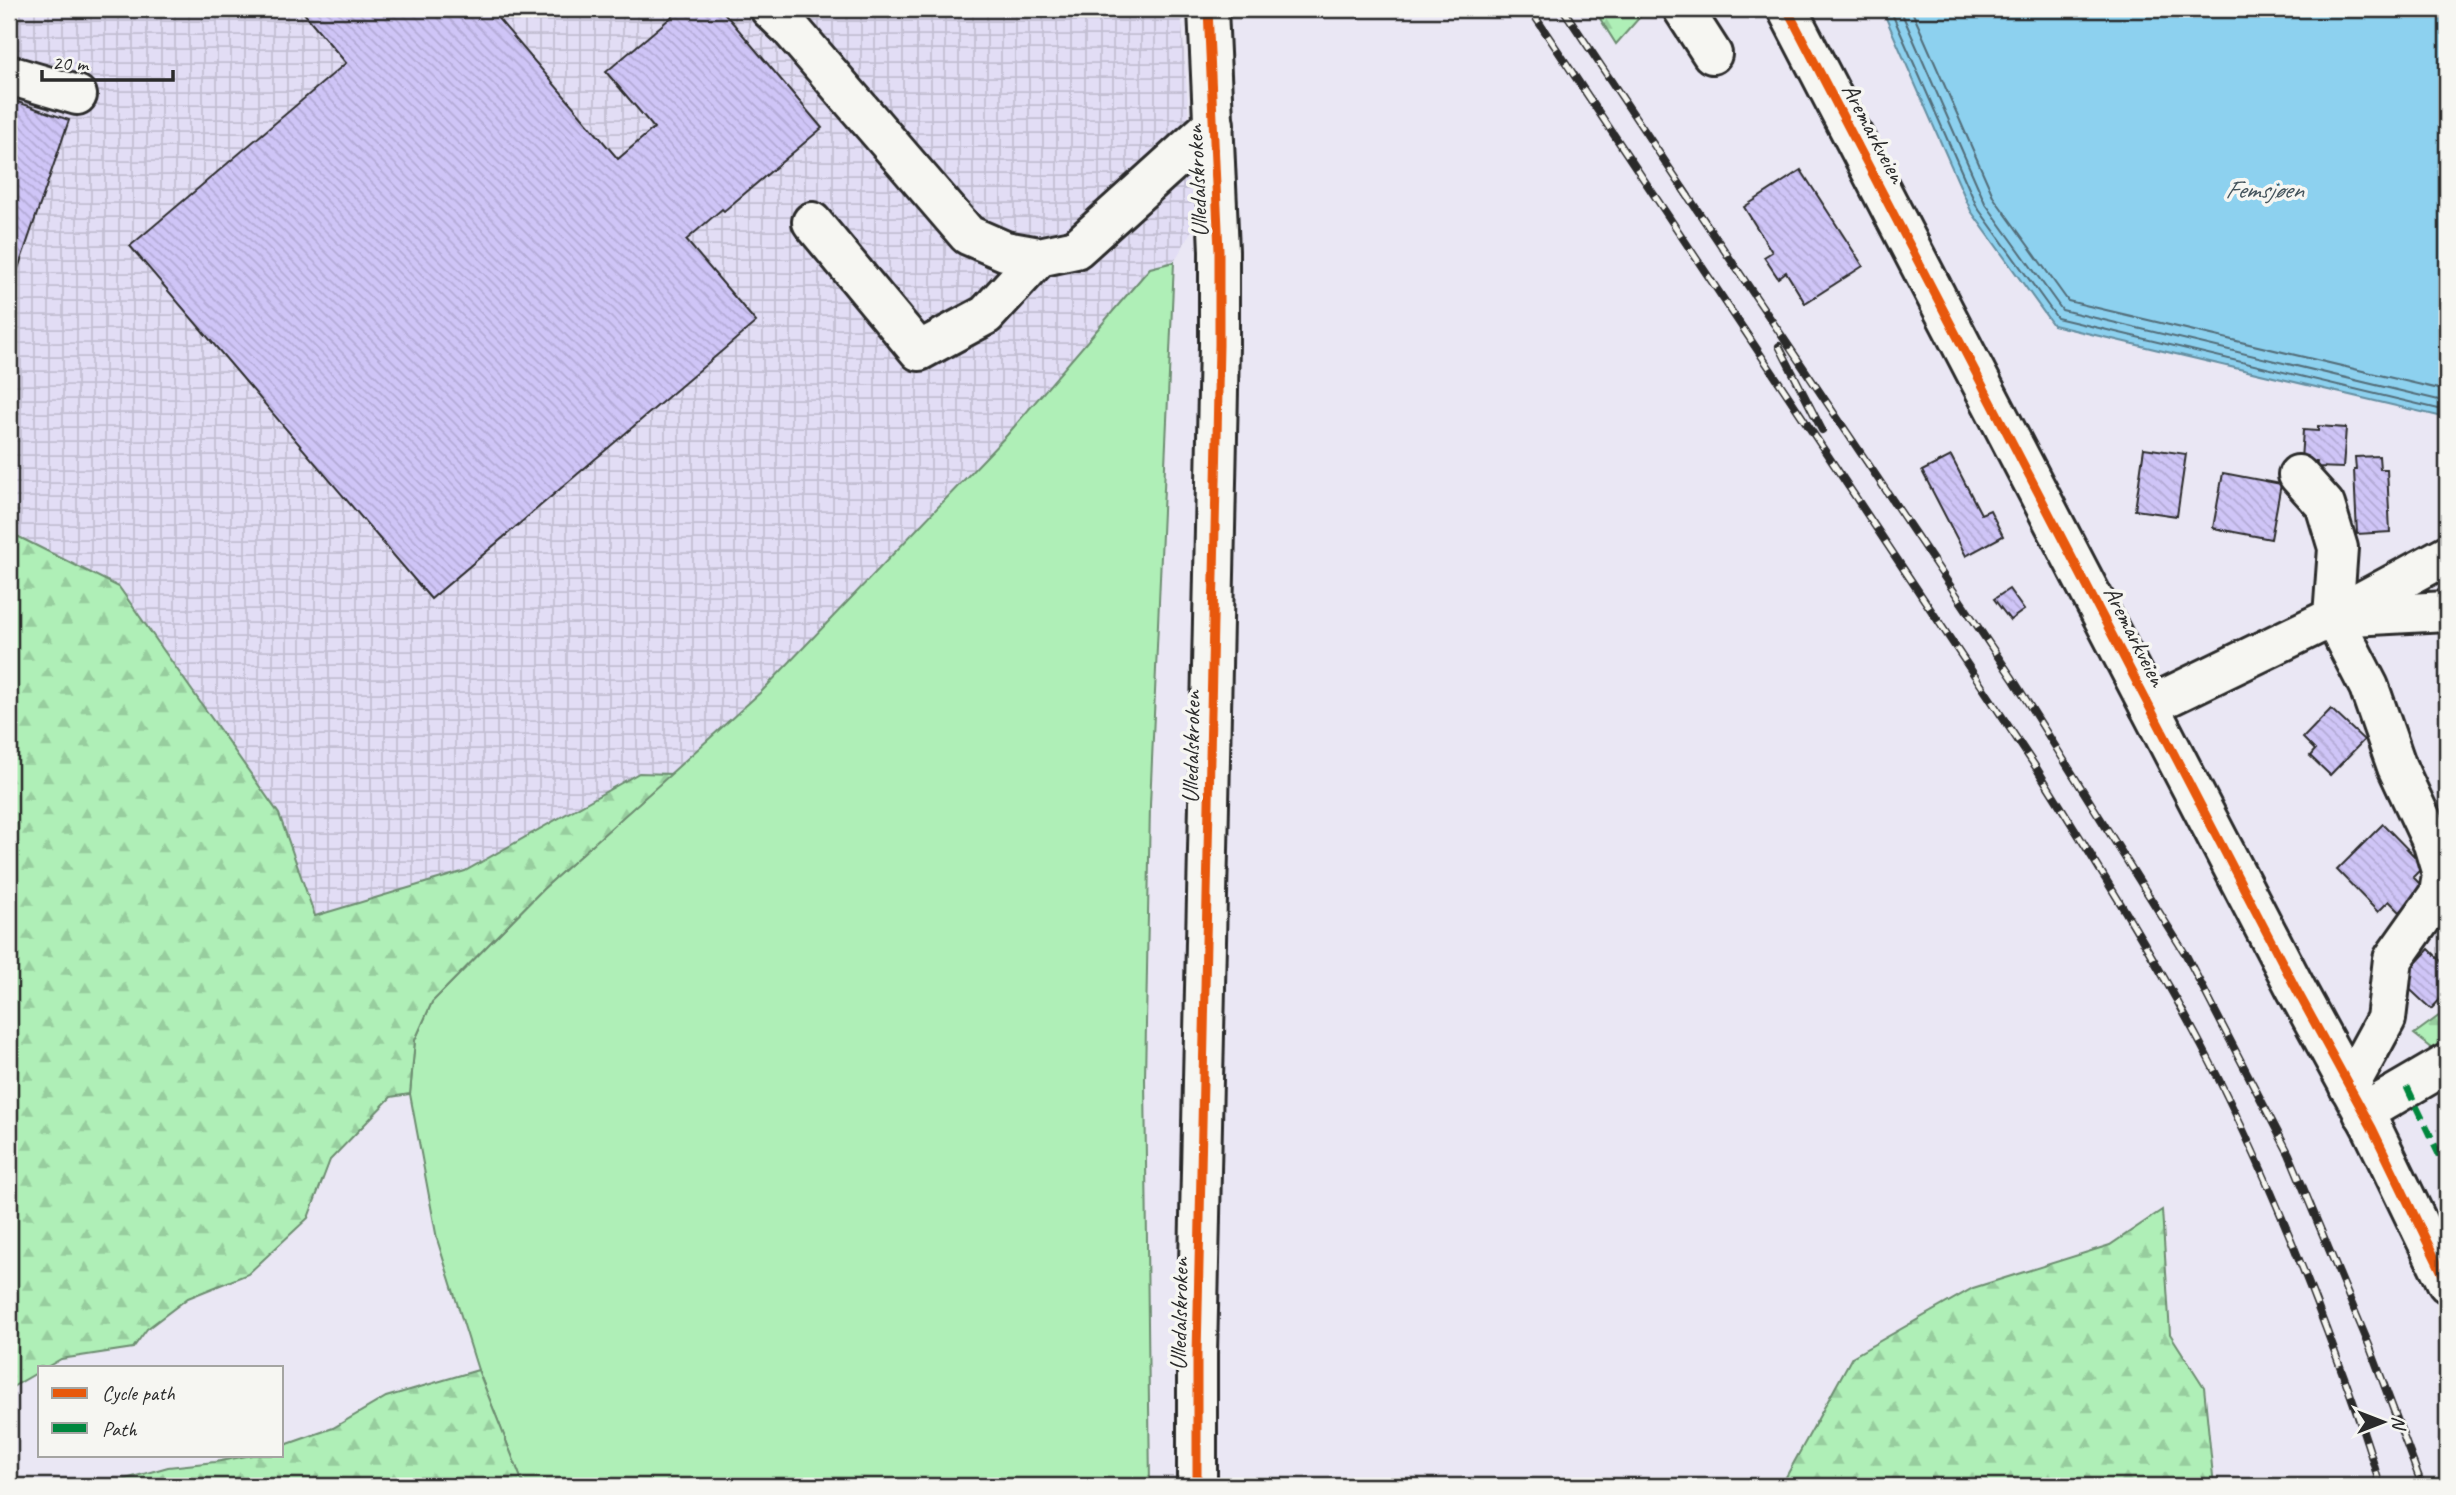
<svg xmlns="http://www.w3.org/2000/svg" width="2456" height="1495" font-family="Caveat,sans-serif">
	<defs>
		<pattern id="industrial-grid" width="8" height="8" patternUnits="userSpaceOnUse" patternTransform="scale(1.75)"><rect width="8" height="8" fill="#e2ddf5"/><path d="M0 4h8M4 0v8" fill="none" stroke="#c2bed2"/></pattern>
		<pattern id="forest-firs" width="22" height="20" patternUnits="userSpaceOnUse" patternTransform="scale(1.75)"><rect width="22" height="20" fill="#afefb7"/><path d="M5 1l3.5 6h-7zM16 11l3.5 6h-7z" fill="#97cd9e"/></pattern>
		<pattern id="building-back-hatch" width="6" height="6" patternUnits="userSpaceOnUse" patternTransform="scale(1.75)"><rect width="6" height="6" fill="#cfc5f7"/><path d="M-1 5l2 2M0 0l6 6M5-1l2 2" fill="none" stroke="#b2a9d4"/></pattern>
	</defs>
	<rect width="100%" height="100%" fill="#eae7f4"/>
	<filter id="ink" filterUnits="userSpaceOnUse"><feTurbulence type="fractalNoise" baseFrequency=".0143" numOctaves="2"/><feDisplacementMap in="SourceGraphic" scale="14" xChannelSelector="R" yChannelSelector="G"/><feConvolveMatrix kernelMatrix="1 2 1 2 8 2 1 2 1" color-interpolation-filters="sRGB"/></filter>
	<g filter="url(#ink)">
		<polygon fill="url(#industrial-grid)" points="9,9 1181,9 1196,223 1174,262 1150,268 1007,435 761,691 671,774 639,773 465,871 315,916 279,814 23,537 9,532"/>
		<polygon fill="#afefb7" stroke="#6d8d71" stroke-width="2" points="1174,262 1150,805 1145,1079 1150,1486 524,1486 478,1370 437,1239 410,1094 415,1040 432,1002 543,889 762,691 1007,435 1150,268"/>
		<g fill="url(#forest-firs)" stroke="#6d8d71" stroke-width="2">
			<polygon points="1594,9 1647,9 1616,44"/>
			<polygon points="9,532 119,587 279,814 315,916 465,871 639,773 671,774 543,889 432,1002 415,1040 410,1094 391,1097 330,1160 308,1218 248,1274 188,1298 147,1329 133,1348 61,1359 47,1367 40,1367 40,1371 9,1389"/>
			<polygon points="2447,1010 2447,1060 2414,1034"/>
			<polygon points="2162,1210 2170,1334 2204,1387 2214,1486 1781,1486 1852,1357 1973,1288 2110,1245"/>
			<polygon points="478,1370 524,1486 101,1486 168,1467 215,1462 252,1455 282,1455 282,1446 333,1428 386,1397"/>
		</g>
		<polygon fill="#8dd1ef" stroke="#668fa1" stroke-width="2" points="1882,9 2447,9 2447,418 2053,325 1971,211"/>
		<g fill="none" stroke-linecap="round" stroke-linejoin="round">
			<g stroke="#526d79" stroke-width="2">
				<polyline points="1890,9 1977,207 2057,318 2447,411"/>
				<polyline points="1900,9 1985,203 2062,310 2447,402"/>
				<polyline points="1911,9 1994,198 2068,301 2447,391"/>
			</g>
		</g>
		<g fill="url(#building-back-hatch)" stroke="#2b2b2b" stroke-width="2">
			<polygon points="306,9 490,9 618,159 654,128 606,72 681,9 721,9 822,128 724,211 722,209 686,240 756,322 431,599 130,246 346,63 303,12"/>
			<polygon points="9,99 69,120 9,295"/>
			<polygon points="1801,170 1863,266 1805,303 1786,272 1778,278 1764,257 1772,252 1744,207"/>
			<polygon points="2318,426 2346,428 2343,468 2316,467 2317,462 2301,460 2303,430 2318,431"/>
			<polygon points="2144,448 2186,454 2177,516 2135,510"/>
			<polygon points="1951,456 1981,514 1990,510 2003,536 1966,556 1922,471"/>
			<polygon points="2379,456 2380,469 2387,469 2390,532 2357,534 2354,470 2356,470 2355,457"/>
			<polygon points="2223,473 2281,484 2271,539 2213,528"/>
			<polygon points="2009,589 2024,610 2010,620 1994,599"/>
			<polygon points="2331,709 2364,740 2330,775 2310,756 2315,750 2303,738"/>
			<polygon points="2383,824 2424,866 2413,877 2424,888 2400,912 2389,901 2378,912 2337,870"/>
			<polygon points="2429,949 2447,967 2447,992 2431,1009 2400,980"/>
		</g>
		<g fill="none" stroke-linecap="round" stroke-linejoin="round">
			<defs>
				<g id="minor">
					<polyline points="770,9 790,28 968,235 1005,251 1039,257 1076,249 1214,124"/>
					<polyline points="1683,9 1712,54"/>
					<polyline points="9,75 77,95"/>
					<polyline points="812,222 919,351 986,315 1039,257"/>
					<polyline points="2298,475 2325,505 2338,548 2333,617 2369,687 2397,767 2433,844 2442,874 2439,894 2393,959 2386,1019 2349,1087"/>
					<polyline points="2344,611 2447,555"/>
					<polyline points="2149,706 2333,617 2447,611"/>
					<polyline points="2363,1113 2447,1064"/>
					<polyline points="1197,1486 1197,1355 1219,345 1219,251 1208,9"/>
				</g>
				<polyline id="major" points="1787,9 2295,987 2372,1128 2447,1283"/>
			</defs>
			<use href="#minor" stroke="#2b2b2b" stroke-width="44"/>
			<use href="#major" stroke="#2b2b2b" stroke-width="44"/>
			<use href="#minor" stroke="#f6f6f2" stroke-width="38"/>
			<use href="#major" stroke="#f6f6f2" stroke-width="38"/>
			<defs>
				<g id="rail">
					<path d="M1530,9L2037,769C2097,864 2157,960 2209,1060C2253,1146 2291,1236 2325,1326C2345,1379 2365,1432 2380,1486"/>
					<polyline points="1563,9 1688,196"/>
					<polyline points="1683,189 2013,679 2186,955 2289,1154 2369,1345 2420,1480"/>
					<polyline points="1779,346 1822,430"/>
				</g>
			</defs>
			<use href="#rail" stroke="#2b2b2b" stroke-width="8"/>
			<use href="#rail" stroke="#f6f6f2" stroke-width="5" stroke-dasharray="16" stroke-linecap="butt"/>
			<polyline stroke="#00873e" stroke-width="7" stroke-dasharray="14 7" stroke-linecap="butt" points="2407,1087 2447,1171"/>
			<defs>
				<g id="cycleway">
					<polyline points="1787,9 2295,987 2372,1128 2447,1283"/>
					<polyline points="1197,1486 1197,1355 1219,345 1219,251 1208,9"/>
				</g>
			</defs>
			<use href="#cycleway" stroke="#f6f6f2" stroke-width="13"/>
			<use href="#cycleway" stroke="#e8590c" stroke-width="9"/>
		</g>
	</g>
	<g text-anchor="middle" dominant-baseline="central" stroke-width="7" stroke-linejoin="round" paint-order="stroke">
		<g font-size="24" fill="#2b2b2b" stroke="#f6f6f2">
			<text transform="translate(1874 133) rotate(62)">Aremarkveien</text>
			<text transform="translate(1197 181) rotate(-93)">Ulledalskroken</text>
			<text transform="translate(2135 636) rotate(63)">Aremarkveien</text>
			<text transform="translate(1191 747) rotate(-89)">Ulledalskroken</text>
			<text transform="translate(1179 1314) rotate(-89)">Ulledalskroken</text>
		</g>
		<g font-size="26" font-style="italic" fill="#44545c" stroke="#f6f6f2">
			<text x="2264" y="189">Femsjøen</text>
		</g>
	</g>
	<rect width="2456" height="1495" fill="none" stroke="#f6f6f2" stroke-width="35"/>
	<rect x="18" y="18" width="2421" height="1460" fill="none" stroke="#2b2b2b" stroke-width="2.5" filter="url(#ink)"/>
	<rect x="38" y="1366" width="245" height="91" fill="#f6f6f2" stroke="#a5a5a2" stroke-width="2"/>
	<rect x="52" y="1388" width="35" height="10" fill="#e8590c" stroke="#a5a5a2" stroke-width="2"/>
	<text x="102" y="1400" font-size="21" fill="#2b2b2b">Cycle path</text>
	<rect x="52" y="1423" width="35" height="10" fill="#00873e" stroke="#a5a5a2" stroke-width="2"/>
	<text x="102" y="1436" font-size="21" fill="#2b2b2b">Path</text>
	<g transform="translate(2383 1422) rotate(90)" stroke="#f6f6f2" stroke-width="5" paint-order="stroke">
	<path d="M0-5L12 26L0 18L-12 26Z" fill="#2b2b2b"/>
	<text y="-10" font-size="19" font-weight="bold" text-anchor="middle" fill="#2b2b2b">N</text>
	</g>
	<path d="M42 70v10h131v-10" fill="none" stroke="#2b2b2b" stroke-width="3.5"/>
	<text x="52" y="70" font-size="21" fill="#2b2b2b" stroke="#f6f6f2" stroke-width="5" paint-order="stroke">20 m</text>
</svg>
